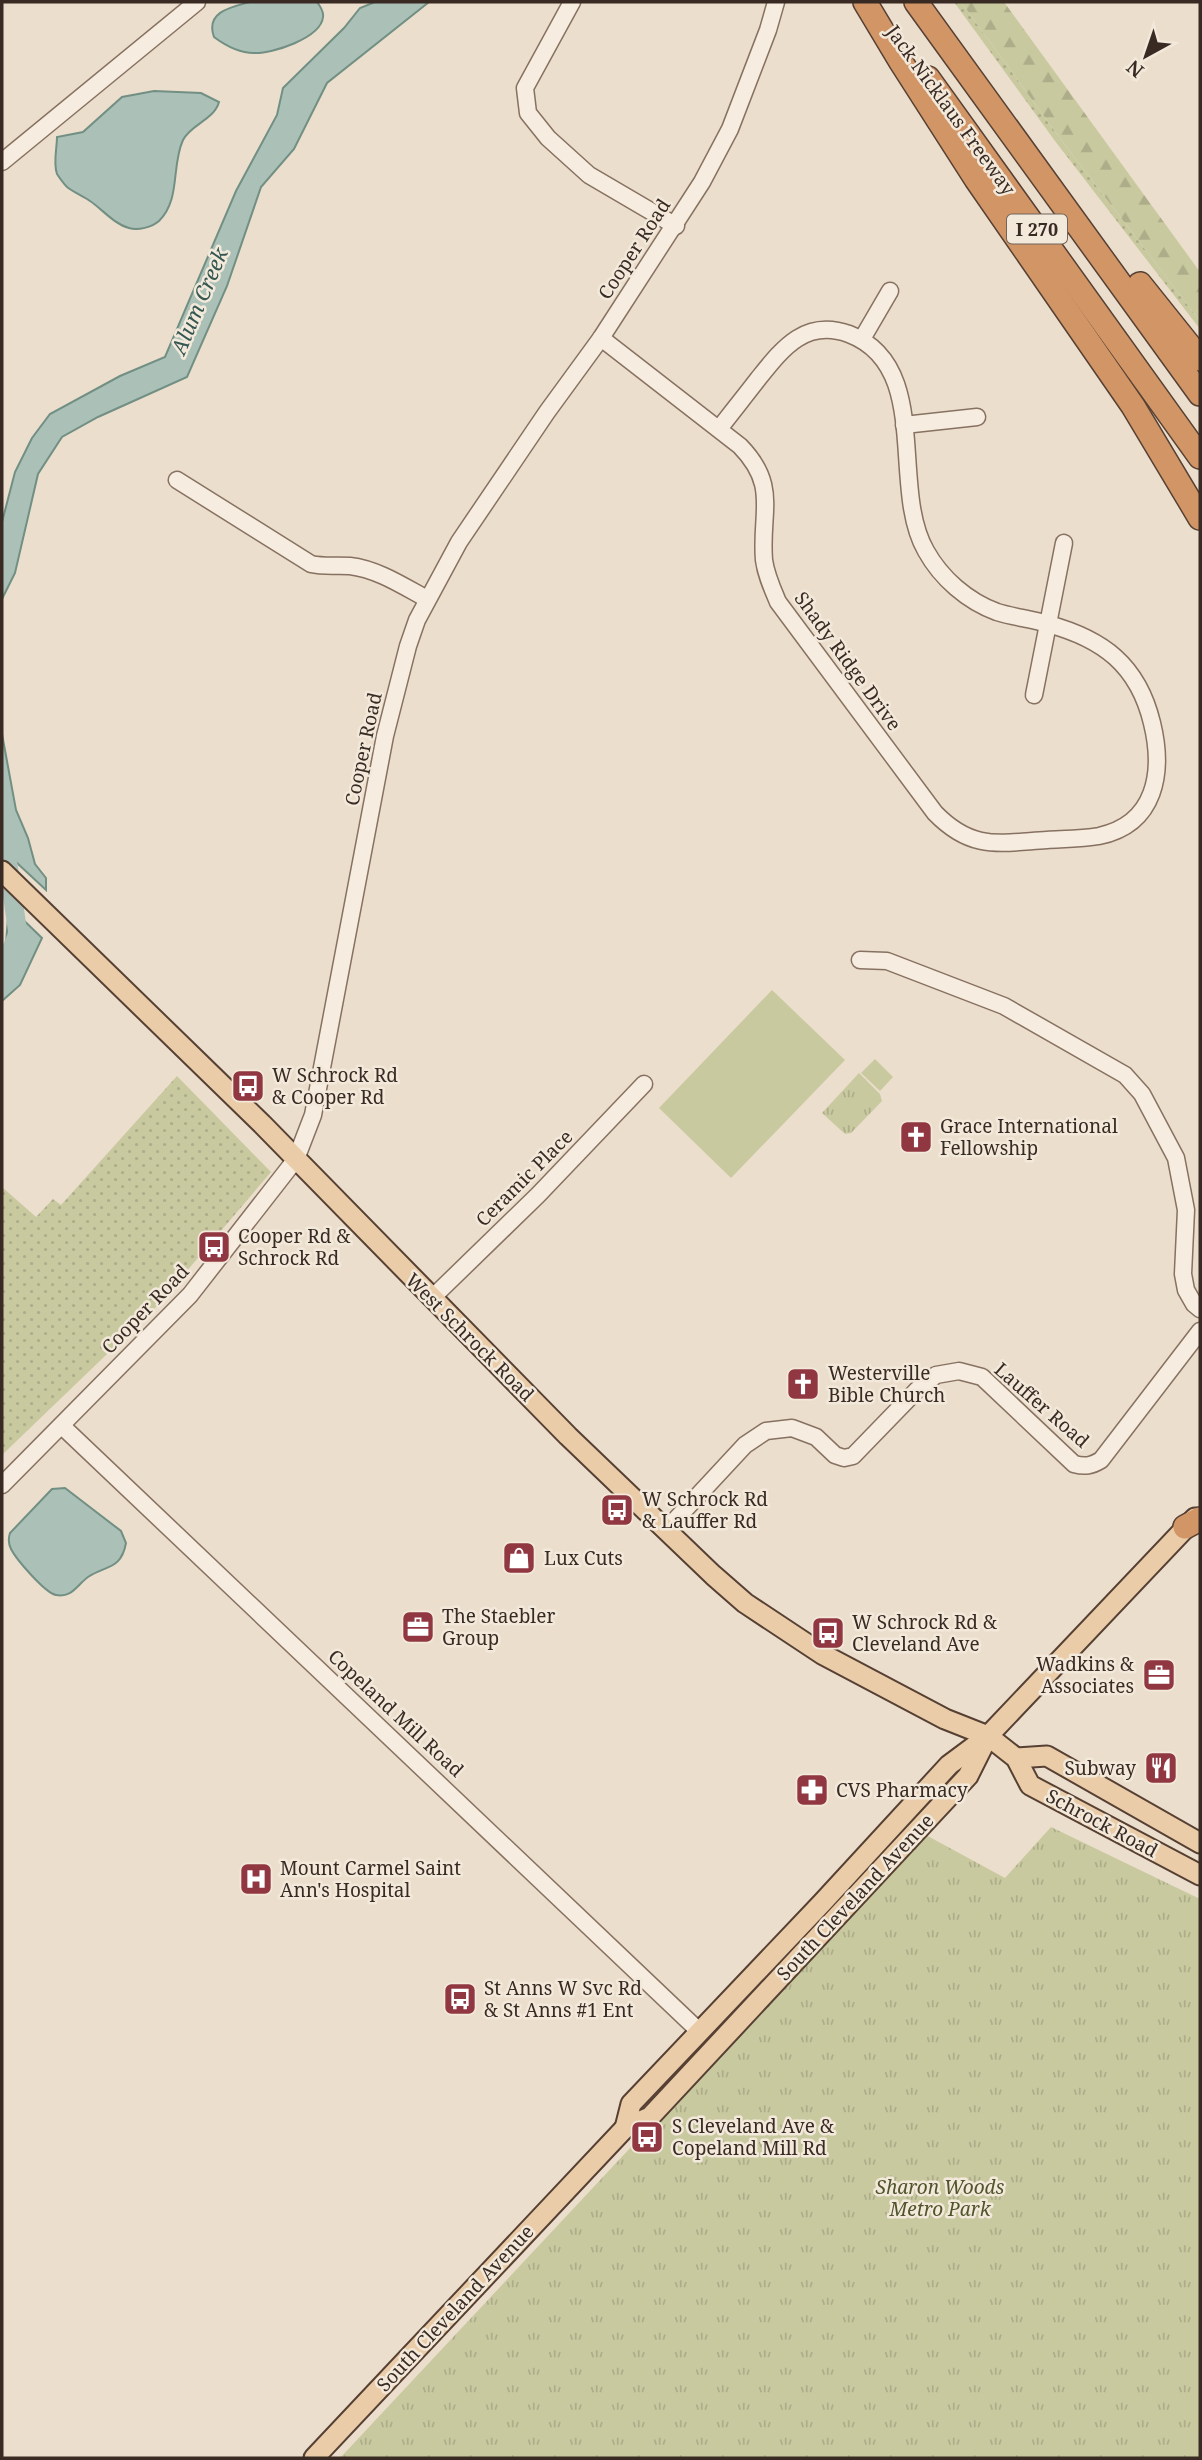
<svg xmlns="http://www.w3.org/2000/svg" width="1202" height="2460" font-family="'Noto Serif',serif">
	<defs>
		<pattern id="grass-dots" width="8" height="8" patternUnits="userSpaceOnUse" patternTransform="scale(1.75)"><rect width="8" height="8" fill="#c9c9a0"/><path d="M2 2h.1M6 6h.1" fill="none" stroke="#adad8a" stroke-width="1.8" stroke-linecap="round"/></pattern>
		<pattern id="forest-firs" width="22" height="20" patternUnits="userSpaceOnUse" patternTransform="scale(1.75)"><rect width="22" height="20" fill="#c9c9a0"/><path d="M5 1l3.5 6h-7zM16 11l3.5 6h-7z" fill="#adad8a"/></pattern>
		<pattern id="park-tufts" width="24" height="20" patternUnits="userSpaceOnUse" patternTransform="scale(1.75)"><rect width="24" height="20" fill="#c9c9a0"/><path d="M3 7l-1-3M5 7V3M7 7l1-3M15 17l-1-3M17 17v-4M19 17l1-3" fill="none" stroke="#adad8a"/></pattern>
	</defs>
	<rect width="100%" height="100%" fill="#ebdecc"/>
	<g fill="url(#grass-dots)">
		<polygon points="954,2 961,2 1062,141 1200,321 1200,329 1055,141"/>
		<polygon points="177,1076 271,1172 157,1306 2,1455 2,1187 36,1217 53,1199 61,1205"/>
	</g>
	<polygon fill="url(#forest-firs)" points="961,2 1004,2 1200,272 1200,321 1062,141"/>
	<g fill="url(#park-tufts)">
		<polygon points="859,1073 880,1094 882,1101 851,1133 845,1134 822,1113"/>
		<polygon points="1051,1827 1200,1899 1200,2458 340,2458 924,1834 1005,1878"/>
	</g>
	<g fill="#c9c9a0">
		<polygon points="772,990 845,1060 731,1178 659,1108"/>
		<polygon points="875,1059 893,1077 880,1091 861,1073"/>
	</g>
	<g fill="#abc1b8" stroke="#728f84" stroke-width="2">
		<path d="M250,2H317C320,6 324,11 323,17C321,38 272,54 254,53C239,53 226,46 214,37C205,12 231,7 250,2Z"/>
		<polygon points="375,2 429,2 327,83 294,149 261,187 227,286 187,377 98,417 62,437 38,474 15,573 2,599 2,522 15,472 32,438 50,414 120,376 165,357 236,191 277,115 283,88 344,28 360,8"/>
		<path d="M154,91L201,93L219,102C214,120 191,124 183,140C171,166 181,199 159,221C152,227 138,231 129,228C114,224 102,209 90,201C83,196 73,192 67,187C64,184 59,177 57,174C53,163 57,148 57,137L83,132L122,97Z"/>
		<polygon points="2,734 16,810 28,838 35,864 46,878 46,890 2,849"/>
		<polygon points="9,906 42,938 20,985 2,1001 2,951 6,943"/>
		<path d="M65,1488L121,1531L126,1543C121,1570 106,1565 88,1577C77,1585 72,1598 56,1595C45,1593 16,1559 11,1549C8,1543 8,1539 10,1533L52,1489Z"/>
	</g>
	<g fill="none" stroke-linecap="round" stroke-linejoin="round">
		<polyline stroke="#abc1b8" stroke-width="19" points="2,823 18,934 2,971"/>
		<defs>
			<g id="minor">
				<polyline points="572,2 525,88 528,113 548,138 589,175 676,226"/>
				<polyline points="2,162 197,2"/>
				<path d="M601,338L740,446C779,486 760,512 764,560C766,575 772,588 778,602L935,813C972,851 999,843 1047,840C1064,839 1083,839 1099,836C1156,824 1164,772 1152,723C1138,665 1103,639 1048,624C1031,619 1013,617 997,612C967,601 941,578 926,551C889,487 933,366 849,334C805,318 782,349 758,379C745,396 732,412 719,429"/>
				<polyline points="862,339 890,291"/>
				<polyline points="904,425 977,417"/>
				<path d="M177,480L311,564C324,567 336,565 350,566C377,569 403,586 427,599"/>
				<polyline points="1034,695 1064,543"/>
				<polyline points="860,960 887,961 1004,1006 1125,1075 1142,1094 1176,1158 1186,1210 1183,1274 1186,1290 1194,1304 1200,1309"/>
				<polyline points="431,1299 538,1195 644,1084"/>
				<polyline points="62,1426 700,2032"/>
				<polyline points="2,1485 190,1295 296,1159 313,1115 385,736 408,646 417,620 459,542 547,412 601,338 702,182 730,129 768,30 776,2"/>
				<path d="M666,1530L745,1445L766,1431L792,1428L816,1437L835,1455L844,1458L853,1456L917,1390L936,1375L959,1371L982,1377L1074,1464C1085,1467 1091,1466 1101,1460L1200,1331"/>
			</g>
			<g id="major">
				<polyline points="2,871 262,1124 568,1436 713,1575 745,1603 822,1654 945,1719 988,1736 1016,1758 1030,1785 1200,1875"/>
				<polyline points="1016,1758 1047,1756 1200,1843"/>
				<polyline points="625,2128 631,2104 822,1903 949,1765 988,1736 1195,1518"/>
				<polyline points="314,2458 625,2128 650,2117 968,1776 988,1736"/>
			</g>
			<g id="highway">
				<polyline points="865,2 901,62 976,179 1133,406 1200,518"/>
				<polyline points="916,2 1200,394"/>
				<polyline points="928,78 1200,457"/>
				<polyline points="1140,284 1200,359"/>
				<polyline points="1185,1527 1200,1519"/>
			</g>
		</defs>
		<use href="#minor" stroke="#877161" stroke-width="19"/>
		<use href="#major" stroke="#564034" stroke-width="23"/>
		<use href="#highway" stroke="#564034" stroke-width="26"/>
		<use href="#minor" stroke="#f6ecdf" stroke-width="16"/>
		<use href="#major" stroke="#eacda8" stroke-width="19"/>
		<use href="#highway" stroke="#d19566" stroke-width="23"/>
	</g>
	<defs>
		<symbol id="bus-square" viewBox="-11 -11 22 22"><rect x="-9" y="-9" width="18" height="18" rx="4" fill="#903742" stroke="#f3e9db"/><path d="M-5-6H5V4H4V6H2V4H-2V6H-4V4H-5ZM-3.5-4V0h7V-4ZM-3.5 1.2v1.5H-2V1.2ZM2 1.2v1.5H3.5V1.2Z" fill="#fff"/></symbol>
		<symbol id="church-square" viewBox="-11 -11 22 22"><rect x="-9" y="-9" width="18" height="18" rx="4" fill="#903742" stroke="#f3e9db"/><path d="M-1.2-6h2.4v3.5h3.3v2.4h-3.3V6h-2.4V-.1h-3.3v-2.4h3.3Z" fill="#fff"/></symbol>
		<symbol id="shop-square" viewBox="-11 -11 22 22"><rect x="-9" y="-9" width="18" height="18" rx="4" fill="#903742" stroke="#f3e9db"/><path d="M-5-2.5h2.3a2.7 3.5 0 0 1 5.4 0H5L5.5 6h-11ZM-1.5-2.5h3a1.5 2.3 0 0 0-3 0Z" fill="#fff"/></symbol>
		<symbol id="office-square" viewBox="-11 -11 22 22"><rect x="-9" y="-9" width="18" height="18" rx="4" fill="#903742" stroke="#f3e9db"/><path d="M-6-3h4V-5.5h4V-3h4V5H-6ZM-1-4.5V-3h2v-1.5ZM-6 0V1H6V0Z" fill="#fff"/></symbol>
		<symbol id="restaurant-square" viewBox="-11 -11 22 22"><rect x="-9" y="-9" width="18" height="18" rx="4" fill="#903742" stroke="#f3e9db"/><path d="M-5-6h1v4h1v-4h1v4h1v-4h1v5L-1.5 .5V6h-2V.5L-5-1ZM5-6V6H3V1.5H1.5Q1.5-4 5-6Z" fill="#fff"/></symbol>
		<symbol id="pharmacy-square" viewBox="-11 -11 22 22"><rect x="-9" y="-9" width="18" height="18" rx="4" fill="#903742" stroke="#f3e9db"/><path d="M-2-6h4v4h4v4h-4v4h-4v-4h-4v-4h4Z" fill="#fff"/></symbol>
		<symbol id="hospital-square" viewBox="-11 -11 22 22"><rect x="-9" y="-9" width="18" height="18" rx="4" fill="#903742" stroke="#f3e9db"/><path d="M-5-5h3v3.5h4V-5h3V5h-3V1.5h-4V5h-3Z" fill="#fff"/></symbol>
	</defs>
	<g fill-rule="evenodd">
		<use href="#bus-square" x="229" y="1067" width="38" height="38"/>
		<use href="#church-square" x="897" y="1118" width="38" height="38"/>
		<use href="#bus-square" x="195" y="1228" width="38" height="38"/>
		<use href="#church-square" x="784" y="1365" width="38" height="38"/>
		<use href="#bus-square" x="598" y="1491" width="38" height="38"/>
		<use href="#shop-square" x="500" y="1539" width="38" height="38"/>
		<use href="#office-square" x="399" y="1608" width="38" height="38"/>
		<use href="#bus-square" x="809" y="1614" width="38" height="38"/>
		<use href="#office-square" x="1140" y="1656" width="38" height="38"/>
		<use href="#restaurant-square" x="1142" y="1749" width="38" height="38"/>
		<use href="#pharmacy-square" x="793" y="1771" width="38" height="38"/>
		<use href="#hospital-square" x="237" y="1860" width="38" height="38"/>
		<use href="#bus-square" x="441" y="1980" width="38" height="38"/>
		<use href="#bus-square" x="628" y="2118" width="38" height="38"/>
	</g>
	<g text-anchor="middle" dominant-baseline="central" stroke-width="5" stroke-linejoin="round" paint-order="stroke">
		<rect fill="#f3e9db" stroke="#71645a" stroke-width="2" x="1007" y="214.5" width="60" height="29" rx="5"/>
		<g font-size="18" font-weight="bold" fill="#392b23">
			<text x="1037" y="229">I 270</text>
		</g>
		<g font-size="19" fill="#392b23" stroke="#f3e9db">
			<text transform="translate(951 110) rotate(54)">Jack Nicklaus Freeway</text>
			<text transform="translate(634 249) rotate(-57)">Cooper Road</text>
			<text transform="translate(848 661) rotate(54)">Shady Ridge Drive</text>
			<text transform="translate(363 749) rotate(-78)">Cooper Road</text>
			<text transform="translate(524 1178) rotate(-45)">Ceramic Place</text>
			<text transform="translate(145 1309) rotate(-46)">Cooper Road</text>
			<text transform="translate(470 1337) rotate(45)">West Schrock Road</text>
			<text transform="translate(1042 1405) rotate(41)">Lauffer Road</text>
			<text transform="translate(396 1713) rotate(43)">Copeland Mill Road</text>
			<text transform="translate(1102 1823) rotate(28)">Schrock Road</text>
			<text transform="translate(855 1897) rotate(-47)">South Cleveland Avenue</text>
			<text transform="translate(455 2308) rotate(-47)">South Cleveland Avenue</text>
		</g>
		<g font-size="19" fill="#392b23" stroke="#f3e9db" text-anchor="start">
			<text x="272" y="1075">W Schrock Rd<tspan x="272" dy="22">&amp; Cooper Rd</tspan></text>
			<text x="940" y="1126">Grace International<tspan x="940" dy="22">Fellowship</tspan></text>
			<text x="238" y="1236">Cooper Rd &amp;<tspan x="238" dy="22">Schrock Rd</tspan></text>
			<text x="828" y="1373">Westerville<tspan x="828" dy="22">Bible Church</tspan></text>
			<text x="642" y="1499">W Schrock Rd<tspan x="642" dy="22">&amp; Lauffer Rd</tspan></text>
			<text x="544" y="1558">Lux Cuts</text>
			<text x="442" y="1616">The Staebler<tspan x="442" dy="22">Group</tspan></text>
			<text x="852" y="1622">W Schrock Rd &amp;<tspan x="852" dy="22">Cleveland Ave</tspan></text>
			<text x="1134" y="1664" text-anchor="end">Wadkins &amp;<tspan x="1134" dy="22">Associates</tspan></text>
			<text x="1136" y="1768" text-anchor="end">Subway</text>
			<text x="836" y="1790">CVS Pharmacy</text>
			<text x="280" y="1868">Mount Carmel Saint<tspan x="280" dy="22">Ann's Hospital</tspan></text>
			<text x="484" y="1988">St Anns W Svc Rd<tspan x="484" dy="22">&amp; St Anns #1 Ent</tspan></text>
			<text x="672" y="2126">S Cleveland Ave &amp;<tspan x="672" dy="22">Copeland Mill Rd</tspan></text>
		</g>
		<g font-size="19" font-style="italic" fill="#4f542b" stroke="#f3e9db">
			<text x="940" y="2187">Sharon Woods<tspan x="940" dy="22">Metro Park</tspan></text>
		</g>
		<g font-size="21" font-style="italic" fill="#345751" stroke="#f3e9db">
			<text transform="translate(199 301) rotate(-67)">Alum Creek</text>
		</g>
	</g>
	<rect width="1202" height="2460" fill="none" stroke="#392b23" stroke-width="7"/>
	<g transform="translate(1146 56) rotate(220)" stroke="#f3e9db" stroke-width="5" paint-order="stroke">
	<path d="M0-5L12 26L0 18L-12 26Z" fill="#392b23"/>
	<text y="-10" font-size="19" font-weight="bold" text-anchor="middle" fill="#392b23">N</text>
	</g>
</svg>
